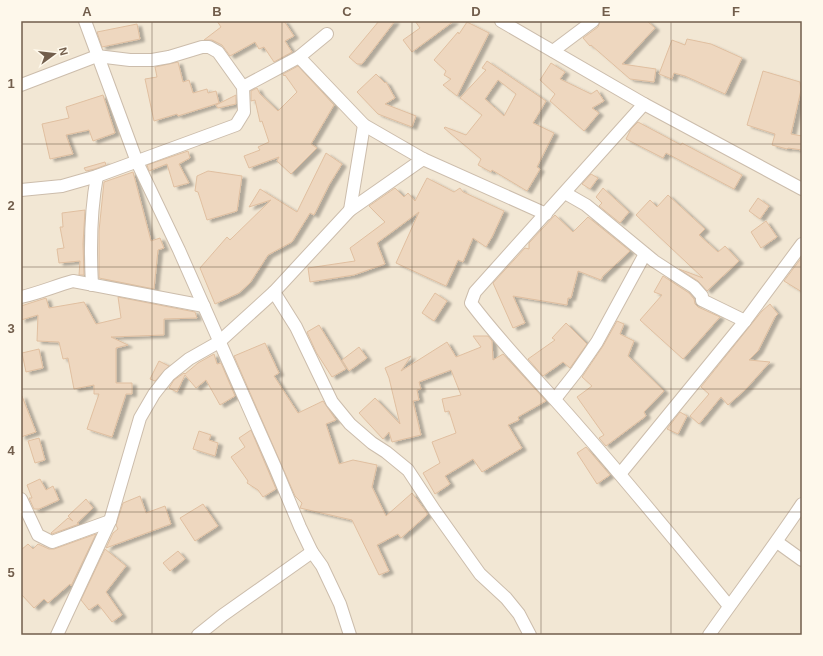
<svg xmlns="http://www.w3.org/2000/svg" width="823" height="656" font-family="Arial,sans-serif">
	<defs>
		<filter id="shadow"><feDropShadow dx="4.5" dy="2.5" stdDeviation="1" flood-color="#0004"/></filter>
	</defs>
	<rect width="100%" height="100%" fill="#fbf5e5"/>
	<rect fill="#f2e7d4" x="21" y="21" width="781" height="614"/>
	<g fill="#eed7bf" stroke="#e0bfa0" fill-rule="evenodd" filter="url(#shadow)">
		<polygon points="217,21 284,21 294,36 285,41 292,52 274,62 264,47 259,49 255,42 230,56 222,45 212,40 204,40 221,27"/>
		<polygon points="379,21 395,21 362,64 357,64 349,57"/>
		<polygon points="415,21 454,21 412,52 403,40 420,28"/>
		<polygon points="600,21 647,21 655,28 622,64 656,69 654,82 630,79 591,45 590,46 583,38 598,27"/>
		<polygon points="467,22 489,33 457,96 443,85 451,79 444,75 446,71 434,60 458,32 459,34"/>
		<polygon points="137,24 140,39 102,47 97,32"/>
		<polygon points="687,39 711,44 742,58 725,94 685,76 674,73 672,79 659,74 672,40 685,45"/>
		<path d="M487,61L546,101L533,123L554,133L537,167L540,169L527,191L492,170L491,172L478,165L481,159L444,128L445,127L466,135L482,115L460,98L486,70L482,68ZM498,80L516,94L504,116L485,99Z"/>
		<polygon points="178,62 183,82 189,80 193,93 207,89 208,93 216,91 219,103 178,116 177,114 154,121 145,79 157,77 155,67"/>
		<polygon points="551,63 565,72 560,79 591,94 597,90 604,101 592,108 599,113 584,131 550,101 555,94 540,80"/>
		<polygon points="298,66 334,105 311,144 317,148 291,174 277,161 279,157 249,168 244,156 260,150 258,147 269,142 262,121 260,122 255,100 251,101 251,91 257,88 260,94 278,111 297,92 285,75 284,76 283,74"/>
		<polygon points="763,71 800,82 801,90 791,134 802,136 802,150 788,148 787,149 772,145 775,134 747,125"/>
		<polygon points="376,74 385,83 386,82 395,98 385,104 416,116 412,127 378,114 357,92"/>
		<polygon points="103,95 115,133 93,141 89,130 66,135 73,154 50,159 42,124 69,118 66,107"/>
		<polygon points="236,95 236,104 218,108 216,105"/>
		<polygon points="638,122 681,145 682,143 742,175 734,189 666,153 663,158 626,139 631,129"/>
		<polygon points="188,151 190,158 179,164 189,183 174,187 167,164 149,171 147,165"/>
		<polygon points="326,153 342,164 329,185 314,215 310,213 292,242 268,255 250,283 239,293 215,304 200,268 227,237 230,240 271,200 249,207 260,189 297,212"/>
		<polygon points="105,162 106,165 95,169 86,171 84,168"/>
		<polygon points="208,171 242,176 237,211 207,220 198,192 195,191 197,176"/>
		<polygon points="133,172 151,241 160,238 164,248 158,250 154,289 99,278 99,231 104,182"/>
		<polygon points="591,174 598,178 590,189 582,184"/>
		<polygon points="427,178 454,192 460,188 463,192 504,211 492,237 486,247 473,238 463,262 458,260 446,286 396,263 419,212 377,243 385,264 354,275 310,282 308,268 355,261 350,248 385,222 369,206 395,188 404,197 408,193 415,201"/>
		<polygon points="603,188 629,212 620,223 599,206 602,203 596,197"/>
		<polygon points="668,195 705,229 699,235 718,252 725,246 739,261 707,291 698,281 679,269 703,278 636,215 650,200 657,207"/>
		<polygon points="758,198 769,206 760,219 749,211"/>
		<polygon points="85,210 83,244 84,275 79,275 80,261 59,263 57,249 64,248 60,227 63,227 62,213"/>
		<polygon points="555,215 573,232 588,217 630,251 603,276 601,280 578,271 571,298 568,298 567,305 513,296 525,323 513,328 493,283 525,248 529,249 529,243"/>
		<polygon points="766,221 777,237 761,248 751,232"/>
		<polygon points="802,257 802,292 784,281"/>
		<polygon points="663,276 689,293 694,299 695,304 698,307 720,317 683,359 640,320 662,295 654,292"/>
		<polygon points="435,293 447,301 434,321 422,313"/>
		<polygon points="118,297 195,312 197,318 164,319 164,335 111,337 128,345 116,348 116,383 132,383 132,394 126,394 112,437 87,429 99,394 94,394 94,385 74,389 68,358 63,359 59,342 37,341 38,315 21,320 21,306 46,298 49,308 84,302 96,324 121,318"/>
		<polygon points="770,304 778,314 775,317 758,351 749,360 770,362 746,389 728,405 721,397 699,424 690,416 709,394 701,387 762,311"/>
		<polygon points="617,321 624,324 620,334 634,341 628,356 664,391 644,412 646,416 606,446 599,438 604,435 577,397 592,386 582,377 603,346"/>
		<polygon points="566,323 587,344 570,368 563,362 543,376 528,359 555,340 552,338"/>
		<polygon points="319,325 346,369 332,377 316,352 307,332"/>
		<polygon points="473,336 488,336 492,341 493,360 503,354 546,401 518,417 519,420 508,425 522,448 482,472 473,459 445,476 450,484 435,494 423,473 440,463 432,442 456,433 449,411 445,412 442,399 461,395 451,370 419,382 421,389 417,390 419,400 413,401 421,435 392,442 389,432 383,439 359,413 375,398 400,424 389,378 385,368 411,356 401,371 447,342 456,357 481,347"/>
		<polygon points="265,343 279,373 274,376 298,413 323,401 334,417 336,420 326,424 339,464 353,460 377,465 372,487 386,516 412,493 427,513 427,515 401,538 398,534 377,545 389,571 379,575 352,520 300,508 302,503 295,496 234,356"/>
		<polygon points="359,347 367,358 349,371 342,360"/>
		<polygon points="39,349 43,368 26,372 22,353"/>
		<polygon points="214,354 217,364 221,363 235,396 220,405 206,380 196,388 185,375 177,392 169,388 174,380 184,373 185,374 198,363"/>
		<polygon points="159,361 169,366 155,381 150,379"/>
		<polygon points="21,396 22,396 36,432 21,437"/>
		<polygon points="680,412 687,416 678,434 667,429"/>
		<polygon points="251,430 276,489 263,497 258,490 247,483 248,481 231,457 245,447 239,438"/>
		<polygon points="199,431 211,435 209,440 218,443 215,456 193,449"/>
		<polygon points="39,438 45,460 35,463 28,441"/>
		<polygon points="586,447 610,475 597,484 577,453"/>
		<polygon points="40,479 46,490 53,486 59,500 39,509 34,509 29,498 32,498 27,485"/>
		<polygon points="140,496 146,513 165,506 171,524 106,548 113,533 118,529 116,525 123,503"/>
		<polygon points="86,499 93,508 77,523 79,524 52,534 51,533 68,518 73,521 68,516"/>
		<polygon points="203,504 218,526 195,541 180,518"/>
		<polygon points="96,534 71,586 70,584 48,603 44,599 34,608 21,594 21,550 28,544 33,549 38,544 49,549 54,549"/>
		<polygon points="105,549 126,566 106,592 122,615 112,622 98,604 89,610 81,600"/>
		<polygon points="178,551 185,559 170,571 163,563"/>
	</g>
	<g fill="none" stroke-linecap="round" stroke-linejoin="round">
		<defs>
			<g id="street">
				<polyline points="85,21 137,162 179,250 275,467 300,527 312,552 322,566 340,604 350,635"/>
				<polyline points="501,21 644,104 802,189"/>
				<polyline points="553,51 593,21"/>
				<polyline points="299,57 364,125 423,159 546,214"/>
				<polyline points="21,85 97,56 130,60 152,60 169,57 202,47 209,47 218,52 243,87 244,112 236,125 97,176 62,186 21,190"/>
				<polyline points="243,87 299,57 327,34"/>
				<path d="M644,104L475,292L471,303C504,347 543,385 579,427C630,485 680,546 729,606"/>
				<polyline points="565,193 586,205 654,261 694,287 702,296 702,300 745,321"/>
				<polyline points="350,210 364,125"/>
				<path d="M92,285C90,248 90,213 97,176"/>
				<polyline points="274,292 296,327 332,402 350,424 372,443 386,452 408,470 435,511 480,574 506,598 519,614 530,635"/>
				<path d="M21,297C39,293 55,286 73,281L204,306"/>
				<polyline points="555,399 577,371 597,342 645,254"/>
				<polyline points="620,474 745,321 802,244"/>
				<polyline points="21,499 38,535 52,542 110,521"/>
				<polyline points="777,542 802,560"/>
				<polyline points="57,635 110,521 140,418 154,394 169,375 189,359 219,342 274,292 350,210 423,159"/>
				<polyline points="198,635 223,615 312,552"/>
				<path d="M709,635C740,591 772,549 802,504"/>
			</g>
		</defs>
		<use href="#street" stroke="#ccbdac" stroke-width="14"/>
		<use href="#street" stroke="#fff" stroke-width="12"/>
	</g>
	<path fill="none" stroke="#725e4c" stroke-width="1" stroke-opacity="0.55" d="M152,21V635M282,21V635M412,21V635M541,21V635M671,21V635M21,144H802M21,267H802M21,389H802M21,512H802"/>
	<rect width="823" height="656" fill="none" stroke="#fef8eb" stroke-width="44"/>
	<g transform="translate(54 54) rotate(75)" stroke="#fef8eb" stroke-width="3" paint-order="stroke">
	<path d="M0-3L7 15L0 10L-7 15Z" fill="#725e4c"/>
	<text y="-6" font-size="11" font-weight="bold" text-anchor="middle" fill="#725e4c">N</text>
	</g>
	<rect x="22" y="22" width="779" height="612" fill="none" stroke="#725e4c" stroke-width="1.5"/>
	<g font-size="13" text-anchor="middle" font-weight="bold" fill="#725e4c">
		<text x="87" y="16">A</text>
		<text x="217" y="16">B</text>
		<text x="347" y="16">C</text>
		<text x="476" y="16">D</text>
		<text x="606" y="16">E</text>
		<text x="736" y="16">F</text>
		<text x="11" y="88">1</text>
		<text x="11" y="210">2</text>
		<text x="11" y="333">3</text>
		<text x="11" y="455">4</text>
		<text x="11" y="577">5</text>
	</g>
</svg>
